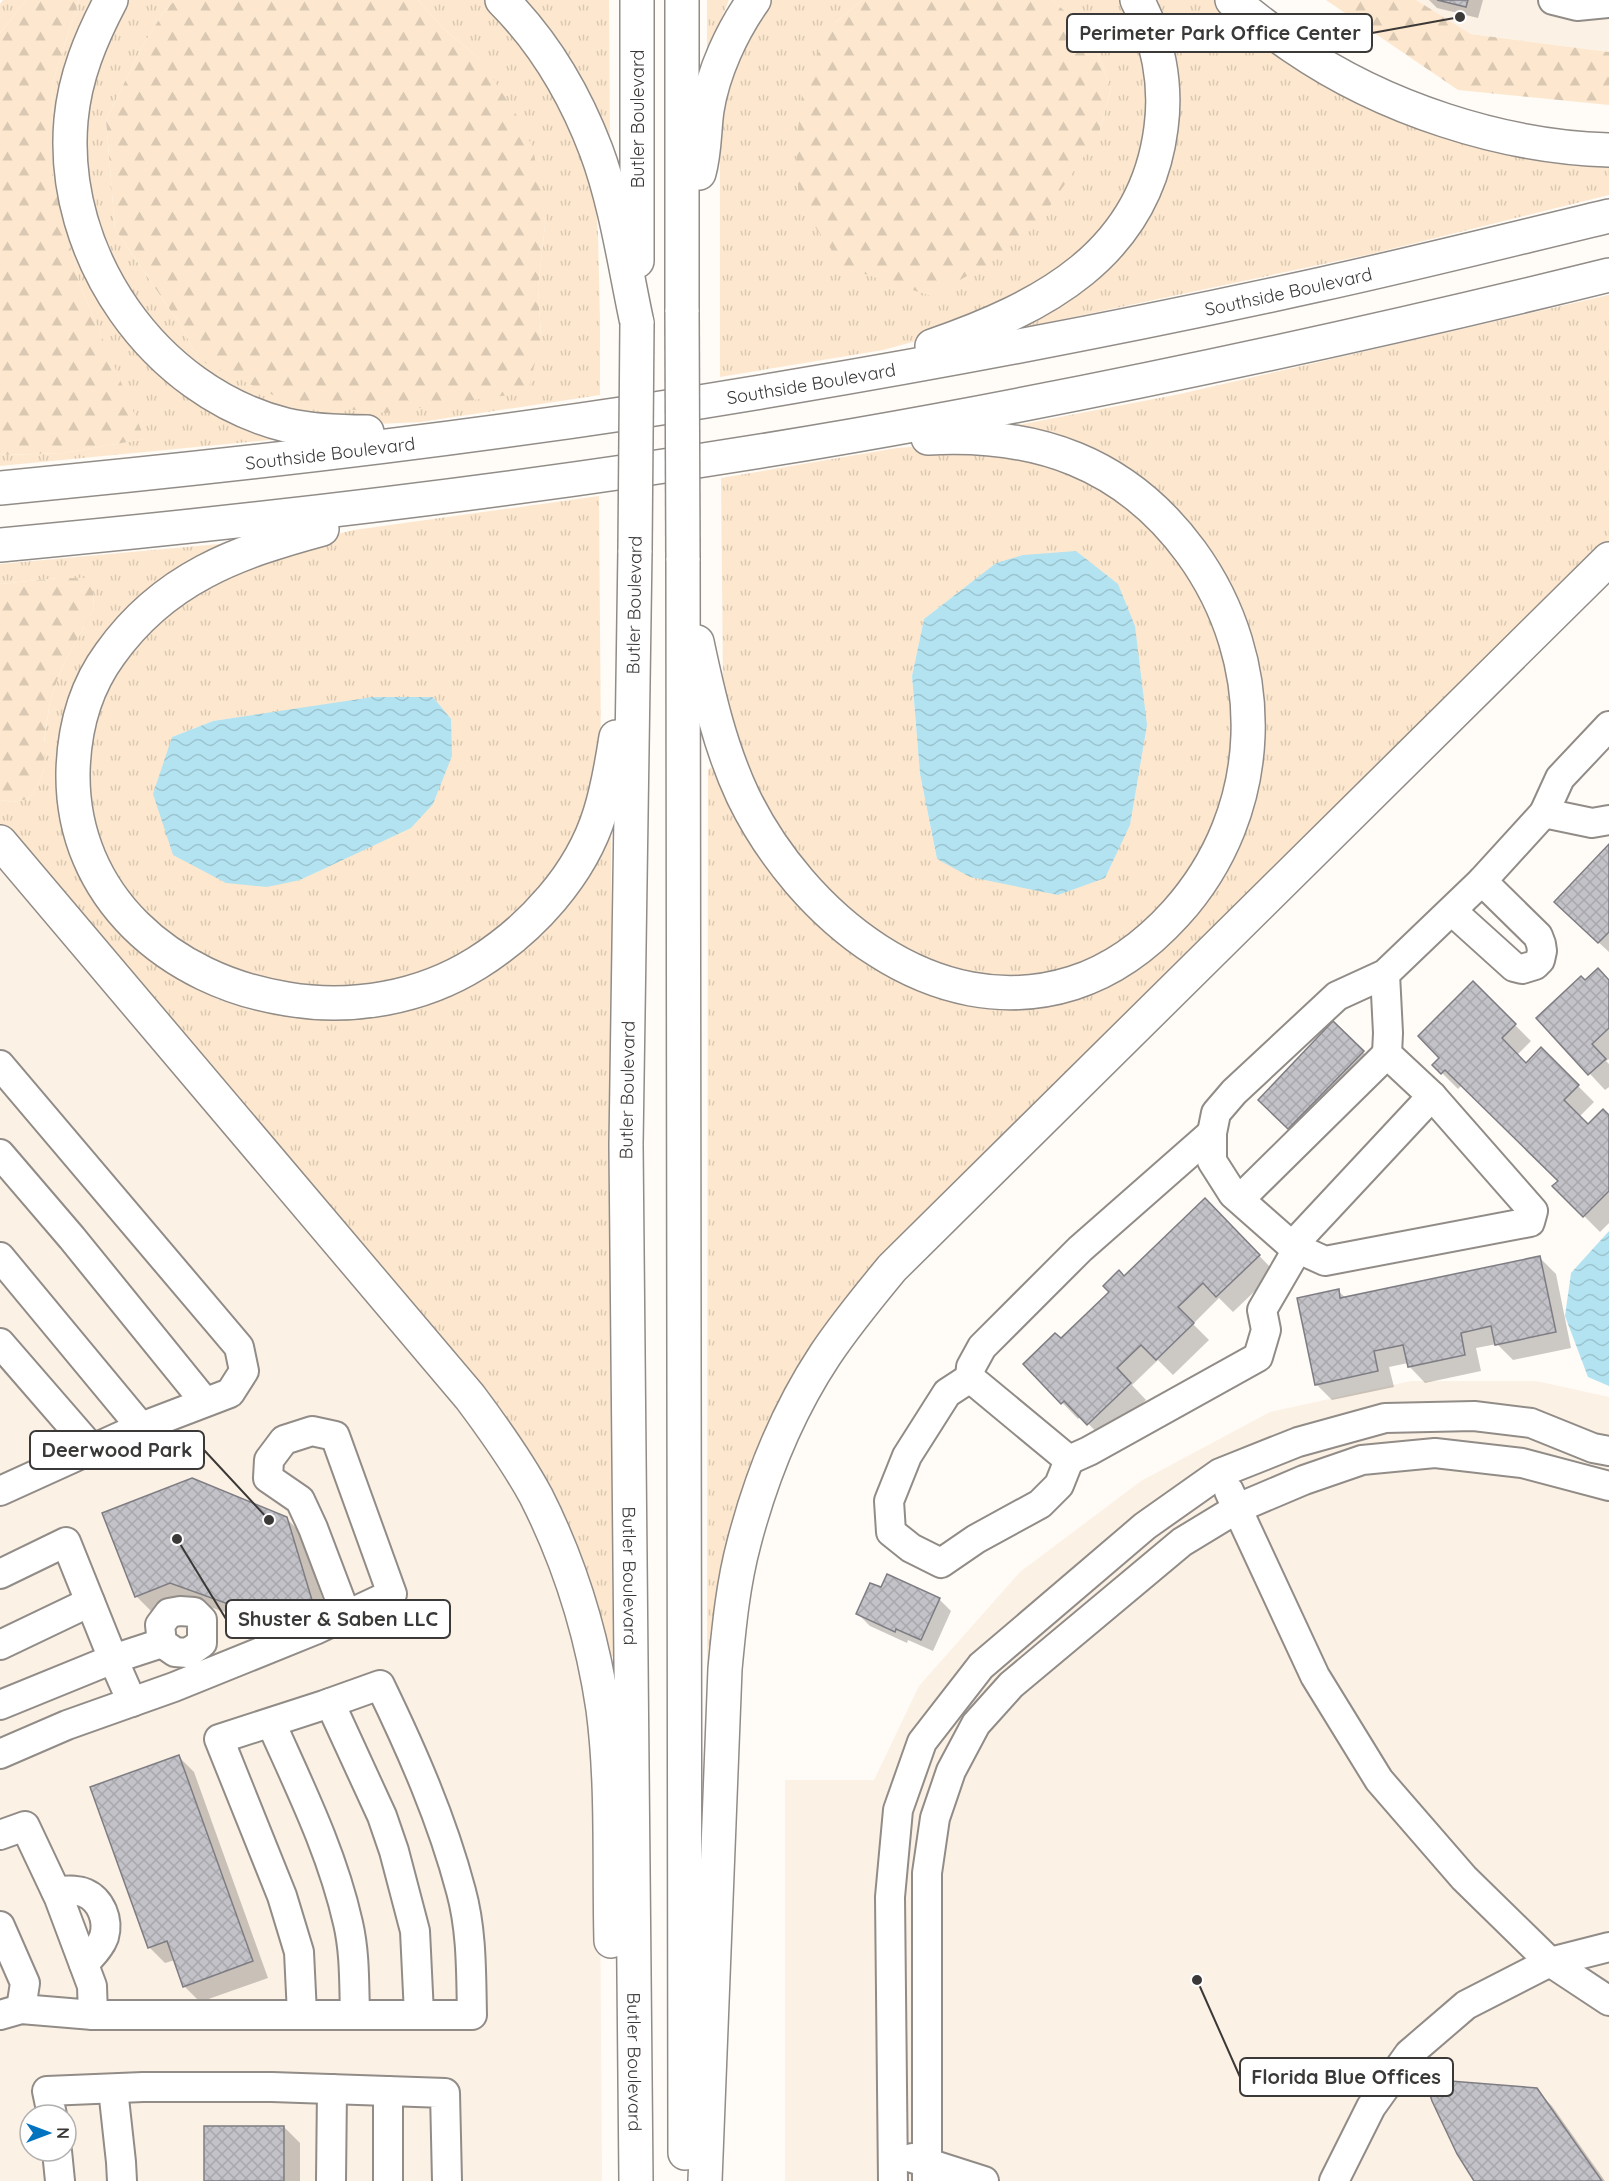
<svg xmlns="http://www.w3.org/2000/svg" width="1609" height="2181" font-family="Quicksand,sans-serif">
	<defs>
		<pattern id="grass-tufts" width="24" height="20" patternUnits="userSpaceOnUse" patternTransform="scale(1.5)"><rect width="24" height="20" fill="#fde8cf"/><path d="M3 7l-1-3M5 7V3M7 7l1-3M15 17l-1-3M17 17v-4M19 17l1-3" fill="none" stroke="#dac8b2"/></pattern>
		<pattern id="forest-firs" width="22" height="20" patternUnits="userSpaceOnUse" patternTransform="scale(1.5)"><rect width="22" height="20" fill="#fde8cf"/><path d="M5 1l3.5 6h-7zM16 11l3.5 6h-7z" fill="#dac8b2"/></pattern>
		<pattern id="water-waves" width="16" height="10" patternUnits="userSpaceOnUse" patternTransform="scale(1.5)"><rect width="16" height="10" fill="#b3e3f1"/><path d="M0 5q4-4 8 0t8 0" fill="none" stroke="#9bc4cf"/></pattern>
		<pattern id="building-cross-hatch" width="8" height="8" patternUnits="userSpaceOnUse" patternTransform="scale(1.5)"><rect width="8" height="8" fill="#c3c2c8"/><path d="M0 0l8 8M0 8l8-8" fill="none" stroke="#a8a7ac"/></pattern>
	</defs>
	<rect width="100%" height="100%" fill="#fffbf6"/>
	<g fill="#fcf1e5" fill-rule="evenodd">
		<polygon points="1416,0 1609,0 1609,52 1471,34"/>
		<path d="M0,856L455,1392L557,1560L599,1753L602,2181H0ZM30,2115H66V2151H30Z"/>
		<polygon points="1411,1381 1536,1381 1609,1397 1609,2181 785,2181 785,1780 874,1780 919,1686 1020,1572 1141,1481 1270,1412"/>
	</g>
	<g fill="url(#grass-tufts)" fill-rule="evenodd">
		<polygon points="3,0 26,0 0,33 0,4"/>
		<polygon points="79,0 101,0 68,84 104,302 289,438 0,466 0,455 64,453 144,439 80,285 53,176 52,84"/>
		<polygon points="121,0 175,0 163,13 142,47 106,120 115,229 181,326 199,360 541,337 538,288 546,216 480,59 444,29 418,0 492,0 529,45 578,140 595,194 598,233 600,321 600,395 421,422 377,424 293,417 186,364 99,256 80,141 94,57"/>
		<polygon points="520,0 609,0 610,145 594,101 564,52"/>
		<polygon points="707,0 729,0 707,52"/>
		<polygon points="772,0 862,0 835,23 1099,134 1111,89 1090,33 1052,0 1126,0 1147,51 1151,130 1122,213 1061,274 931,337 883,350 720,377 720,134 723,102 746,39"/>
		<polygon points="1148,0 1223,0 1295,55 1609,156 1609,195 1371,254 1026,327 1026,322 1155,187"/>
		<polygon points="1609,295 1609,542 1364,786 814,1359 714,1683 707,1683 708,770 711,767 756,832 942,987 1121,968 1250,783 1209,561 1018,425 1180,394"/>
		<path d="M939,445L1084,471L1187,558L1235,673L1229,794L1186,884L1112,953L1040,980L958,975L880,937L799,863L739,756L723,683L721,478L897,448ZM996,563L937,859L920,774L912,676L924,619Z"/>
		<path d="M599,496L601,759L578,840L563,863L502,930L441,968L361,990L264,983L176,944L115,884L82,781L108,673L181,597L312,540L354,530ZM261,714L348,857L300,880L172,737L213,721Z"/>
		<polygon points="230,543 72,718 110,913 107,917 121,934 145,956 217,999 250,1010 291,1016 330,1017 441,997 611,827 614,1657 607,1655 558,1519 0,831 0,800 13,802 28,799 37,787 44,769 44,743 50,701 61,669 94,609 93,591 58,578 0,584 0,564"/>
	</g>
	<g fill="url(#forest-firs)">
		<polygon points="26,0 79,0 52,84 53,176 80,285 145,439 64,453 0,455 0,33"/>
		<polygon points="175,0 418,0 444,29 480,59 521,122 533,149 546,216 538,288 541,337 528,392 386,413 292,404 199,360 181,326 115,229 106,120 142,47 163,13"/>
		<polygon points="862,0 1052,0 1090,33 1111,89 1099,134 1037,225 987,265 931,296 844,267 799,205 796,146 804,78 835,23"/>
		<polygon points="1326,0 1416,0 1471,34 1609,52 1609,105 1458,90"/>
		<polygon points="58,578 84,578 93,591 94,609 61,669 50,701 44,742 44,769 37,787 28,799 13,802 0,800 0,584"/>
	</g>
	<g fill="url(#water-waves)">
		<polygon points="1076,551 1118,584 1135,626 1147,725 1130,825 1105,878 1058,895 970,877 937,859 920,774 912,676 924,619 996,563 1023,555"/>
		<polygon points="373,697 433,697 451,719 452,756 433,804 411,828 300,880 267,887 226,883 173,855 153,794 172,737 213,721"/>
		<polygon points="1609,1231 1609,1386 1588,1377 1565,1316 1571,1273"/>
	</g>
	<g fill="#0003">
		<polygon points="1429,0 1483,0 1478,18 1437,8"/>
		<polygon points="1609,846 1609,952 1572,918"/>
		<polygon points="1609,981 1609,1059 1606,1061 1609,1064 1609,1087 1605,1090 1538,1018"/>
		<polygon points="1473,983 1531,1041 1517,1055 1526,1065 1541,1049 1594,1102 1579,1117 1588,1126 1609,1117 1609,1223 1600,1232 1554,1186 1560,1181 1462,1085 1458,1089 1434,1065 1441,1058"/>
		<polygon points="1333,1023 1374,1063 1301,1140 1260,1100"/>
		<polygon points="1221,1216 1275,1272 1233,1312 1219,1298 1193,1324 1209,1340 1173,1375 1158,1360 1132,1385 1146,1400 1104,1440 1081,1416 1078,1419 1025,1364 1061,1340 1125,1278"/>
		<polygon points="1540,1258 1556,1274 1571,1348 1513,1360 1497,1344 1476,1348 1481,1371 1425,1383 1409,1366 1408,1363 1389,1367 1394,1387 1332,1400 1316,1384 1338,1291 1346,1298"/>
		<polygon points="286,1518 302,1534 331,1626 259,1648 243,1632 239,1617 187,1599 152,1612 136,1596"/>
		<polygon points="882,1589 939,1599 951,1611 933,1651 908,1640 907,1643 870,1626 858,1614"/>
		<polygon points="178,1756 194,1772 268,1978 200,2002 184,1986 175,1960 165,1963 149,1947"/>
		<polygon points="1536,2090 1552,2106 1605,2181 1476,2181"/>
		<polygon points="284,2127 300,2143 300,2181 206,2181"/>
	</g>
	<g fill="url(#building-cross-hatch)" stroke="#7e7d83" stroke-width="1.5">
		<polygon points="1437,0 1468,0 1466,7"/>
		<polygon points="1609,844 1609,932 1598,943 1554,902"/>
		<polygon points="1598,968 1609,980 1609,1028 1592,1044 1606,1059 1588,1075 1536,1018 1581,976 1585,980"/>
		<polygon points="1473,981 1516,1024 1502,1038 1526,1063 1541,1047 1579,1085 1564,1100 1588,1124 1603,1109 1609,1115 1609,1191 1583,1217 1552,1186 1558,1181 1445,1070 1441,1074 1432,1065 1439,1058 1418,1036"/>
		<polygon points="1333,1021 1364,1051 1288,1129 1258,1100"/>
		<polygon points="1205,1198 1260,1255 1216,1297 1203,1283 1178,1307 1194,1323 1156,1360 1141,1345 1117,1368 1131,1383 1087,1425 1064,1401 1061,1404 1023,1364 1055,1333 1061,1338 1109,1292 1103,1286 1119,1270 1124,1276"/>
		<polygon points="1540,1256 1556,1332 1495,1345 1491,1326 1461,1333 1465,1355 1408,1367 1403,1345 1374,1351 1378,1371 1315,1385 1297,1298 1339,1289 1340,1298"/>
		<polygon points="192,1478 287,1517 315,1610 242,1633 234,1606 170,1583 135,1597 102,1513"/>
		<polygon points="887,1574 940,1598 921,1640 896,1629 895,1632 856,1614 870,1583 881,1587"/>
		<polygon points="179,1755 253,1961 183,1987 167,1941 148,1948 90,1787"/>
		<polygon points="1425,2079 1537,2088 1602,2181 1474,2181 1457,2154 1432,2101"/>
		<rect x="204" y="2126" width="80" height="55"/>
	</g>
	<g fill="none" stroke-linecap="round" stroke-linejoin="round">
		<defs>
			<g id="minor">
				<polyline points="1553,0 1577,6 1609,3"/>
				<polyline points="1544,813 1592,823 1609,820"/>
				<polyline points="1452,911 1514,967 1522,969 1535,965 1540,960 1542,951 1541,944 1538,936 1482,881"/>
				<polyline points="1385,974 1388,1033 1387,1054 1432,1096 1533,1211 1530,1222 1325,1261 1292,1246 1233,1194 1212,1161 1212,1133 1216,1113 1234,1092 1337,996 1385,974 1482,881 1544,813 1560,778 1609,726"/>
				<polyline points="0,1065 239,1347 244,1371 230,1393 141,1427"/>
				<polyline points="1212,1133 1080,1249 982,1347 971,1367 970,1378 1069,1460 1089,1451 1258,1357 1266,1330 1262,1310 1298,1248"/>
				<polyline points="0,1154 72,1238 205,1402"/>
				<polyline points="1240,1199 1387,1054"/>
				<polyline points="1292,1246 1432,1096"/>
				<polyline points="0,1257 141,1427 0,1491"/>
				<polyline points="0,1343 92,1449"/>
				<polyline points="970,1378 947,1393 907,1456 889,1501 891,1532 911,1548 941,1563 976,1539 1040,1504 1059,1485 1069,1460"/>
				<polyline points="1229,1491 1315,1676 1379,1780 1464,1878 1550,1962 1609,2001"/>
				<polyline points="0,1574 66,1542 113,1659 0,1705"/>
				<polygon points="180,1611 194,1612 202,1620 202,1643 188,1653 175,1652 162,1643 160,1625 169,1613"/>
				<polyline points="0,1645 90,1602"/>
				<polyline points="132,1702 113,1659 162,1643"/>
				<polyline points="330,1703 382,1816 394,1851 415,1931 419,2014"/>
				<path d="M271,1723C300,1788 332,1852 348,1923C355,1953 354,1984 355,2014"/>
				<polyline points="0,1754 67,1725 174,1687 315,1630 392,1594 335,1436 312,1431 284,1440 269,1460 268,1478 300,1500 313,1528 346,1615"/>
				<polyline points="0,1835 25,1826 59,1898 92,1986 93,2015 21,2009 0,2015"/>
				<path d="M56,1891C65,1891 76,1889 85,1893C101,1900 109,1920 104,1937C100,1948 91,1956 84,1964"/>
				<polyline points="0,1926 25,1983 21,2009"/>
				<path d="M93,2015H472C471,1973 472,1931 461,1891C442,1819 412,1751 380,1685L324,1705L219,1739L282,1896L299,1952L302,2014"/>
				<polyline points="113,2089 121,2162 122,2181"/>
				<polyline points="388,2091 388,2181"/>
				<polyline points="52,2115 47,2091 143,2087 272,2087 445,2093 447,2181"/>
				<polyline points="57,2151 60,2181"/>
				<polyline points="912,2158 984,2181"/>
				<polyline points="331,2181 332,2089"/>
				<polyline points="893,2181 890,1897 898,1810 922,1742 981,1666 1145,1526 1220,1473 1298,1442 1385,1418 1474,1416 1531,1423 1593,1448 1609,1451"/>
				<polyline points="927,2181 927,1873 935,1818 951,1771 976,1724 1011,1685 1182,1542 1238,1508 1304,1480 1362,1460 1435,1453 1522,1463 1609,1486"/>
				<polyline points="1334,2181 1371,2107 1409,2054 1466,2005 1550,1962 1609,1947"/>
			</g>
			<g id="highway">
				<path d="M111,0C91,38 75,76 71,120C59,255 154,392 286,425C312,431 341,432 367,432"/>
				<path d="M502,0C544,42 575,95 596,150C616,203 625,267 637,323"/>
				<polyline points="637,0 637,261"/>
				<path d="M1232,0C1252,16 1273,33 1294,47C1383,108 1502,147 1609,150"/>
				<path d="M699,173C705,152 704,131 707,110C713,72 732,31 754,0"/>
				<polyline points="682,312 682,0"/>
				<path d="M932,346C1042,308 1145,255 1161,128C1167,84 1158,38 1137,0"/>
				<path id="s1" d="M0,488C264,463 528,432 790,387C968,357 1145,323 1322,284C1418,263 1513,239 1609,216"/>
				<path d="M322,529C237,552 164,578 110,654C85,688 74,730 73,772C71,897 171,981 287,999C352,1010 421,998 477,963C531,929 581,875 600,813C608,788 612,763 616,737"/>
				<path d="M0,545C313,516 626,478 935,421C1161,379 1386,330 1609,275"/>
				<path id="s2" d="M635,550L626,1145L636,2181"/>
				<polyline points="683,558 685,2153"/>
				<path d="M697,642C708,694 720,747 743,796C800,914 934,1027 1073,983C1114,970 1148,944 1176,913C1268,811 1271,662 1191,552C1125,462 1036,432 928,438"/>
				<path d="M0,842L470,1397C494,1429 517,1461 536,1496C570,1563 592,1635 603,1709C613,1785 609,1864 611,1941"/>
				<path d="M705,2181L725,1669C729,1627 733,1584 744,1543C761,1478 788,1411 825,1355C845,1325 868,1297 892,1268L1609,559"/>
			</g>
		</defs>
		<use href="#minor" stroke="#918c87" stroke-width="32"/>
		<use href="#highway" stroke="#918c87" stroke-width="36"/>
		<use href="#minor" stroke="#fff" stroke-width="28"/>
		<use href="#highway" stroke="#fff" stroke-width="33"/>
		<defs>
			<g id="highway-bridge">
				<polyline points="682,312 683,558"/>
				<polyline points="635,550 637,323"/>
			</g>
		</defs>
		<use href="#highway-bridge" stroke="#918c87" stroke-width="36" stroke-linecap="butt"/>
		<use href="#highway-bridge" stroke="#fff" stroke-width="33"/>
	</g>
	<g text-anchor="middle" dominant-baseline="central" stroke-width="4.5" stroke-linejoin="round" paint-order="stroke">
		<g font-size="18" fill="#3b3937" stroke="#fff">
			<text transform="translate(637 119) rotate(-90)">Butler Boulevard</text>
			<text stroke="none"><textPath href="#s1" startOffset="1304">Southside Boulevard</textPath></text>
			<text stroke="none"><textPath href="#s1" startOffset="818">Southside Boulevard</textPath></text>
			<text stroke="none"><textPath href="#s1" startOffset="332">Southside Boulevard</textPath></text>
			<text transform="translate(634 605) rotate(-89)">Butler Boulevard</text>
			<text transform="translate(627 1090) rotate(-89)">Butler Boulevard</text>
			<text stroke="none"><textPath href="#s2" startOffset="1026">Butler Boulevard</textPath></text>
			<text stroke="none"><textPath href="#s2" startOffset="1512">Butler Boulevard</textPath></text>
		</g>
	</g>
	<path fill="none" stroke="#3b3937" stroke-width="2" d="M1460 17L1372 33M269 1520L204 1450M177 1539L226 1619M1197 1980L1240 2077"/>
	<g fill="#3b3937" stroke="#fff" stroke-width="2">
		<circle cx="1460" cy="17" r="6"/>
		<circle cx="269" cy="1520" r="6"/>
		<circle cx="177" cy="1539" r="6"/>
		<circle cx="1197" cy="1980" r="6"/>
	</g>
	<g fill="#fff" stroke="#3b3937" stroke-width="2">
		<rect x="1067" y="14" width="305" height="38" rx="6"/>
		<rect x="30" y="1431" width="174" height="38" rx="6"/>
		<rect x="226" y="1600" width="224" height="38" rx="6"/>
		<rect x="1240" y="2058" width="213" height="38" rx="6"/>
	</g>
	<g font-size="20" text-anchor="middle" font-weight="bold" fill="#3b3937">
		<text x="1220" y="40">Perimeter Park Office Center</text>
		<text x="117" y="1457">Deerwood Park</text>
		<text x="338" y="1626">Shuster &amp; Saben LLC</text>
		<text x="1346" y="2084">Florida Blue Offices</text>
	</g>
	<g transform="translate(48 2133) rotate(90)"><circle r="28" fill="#ffffff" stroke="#b1b0af" stroke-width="1.5"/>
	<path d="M0-4.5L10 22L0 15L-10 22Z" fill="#0274bf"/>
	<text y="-9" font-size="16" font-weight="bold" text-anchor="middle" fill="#3b3937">N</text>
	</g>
</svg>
